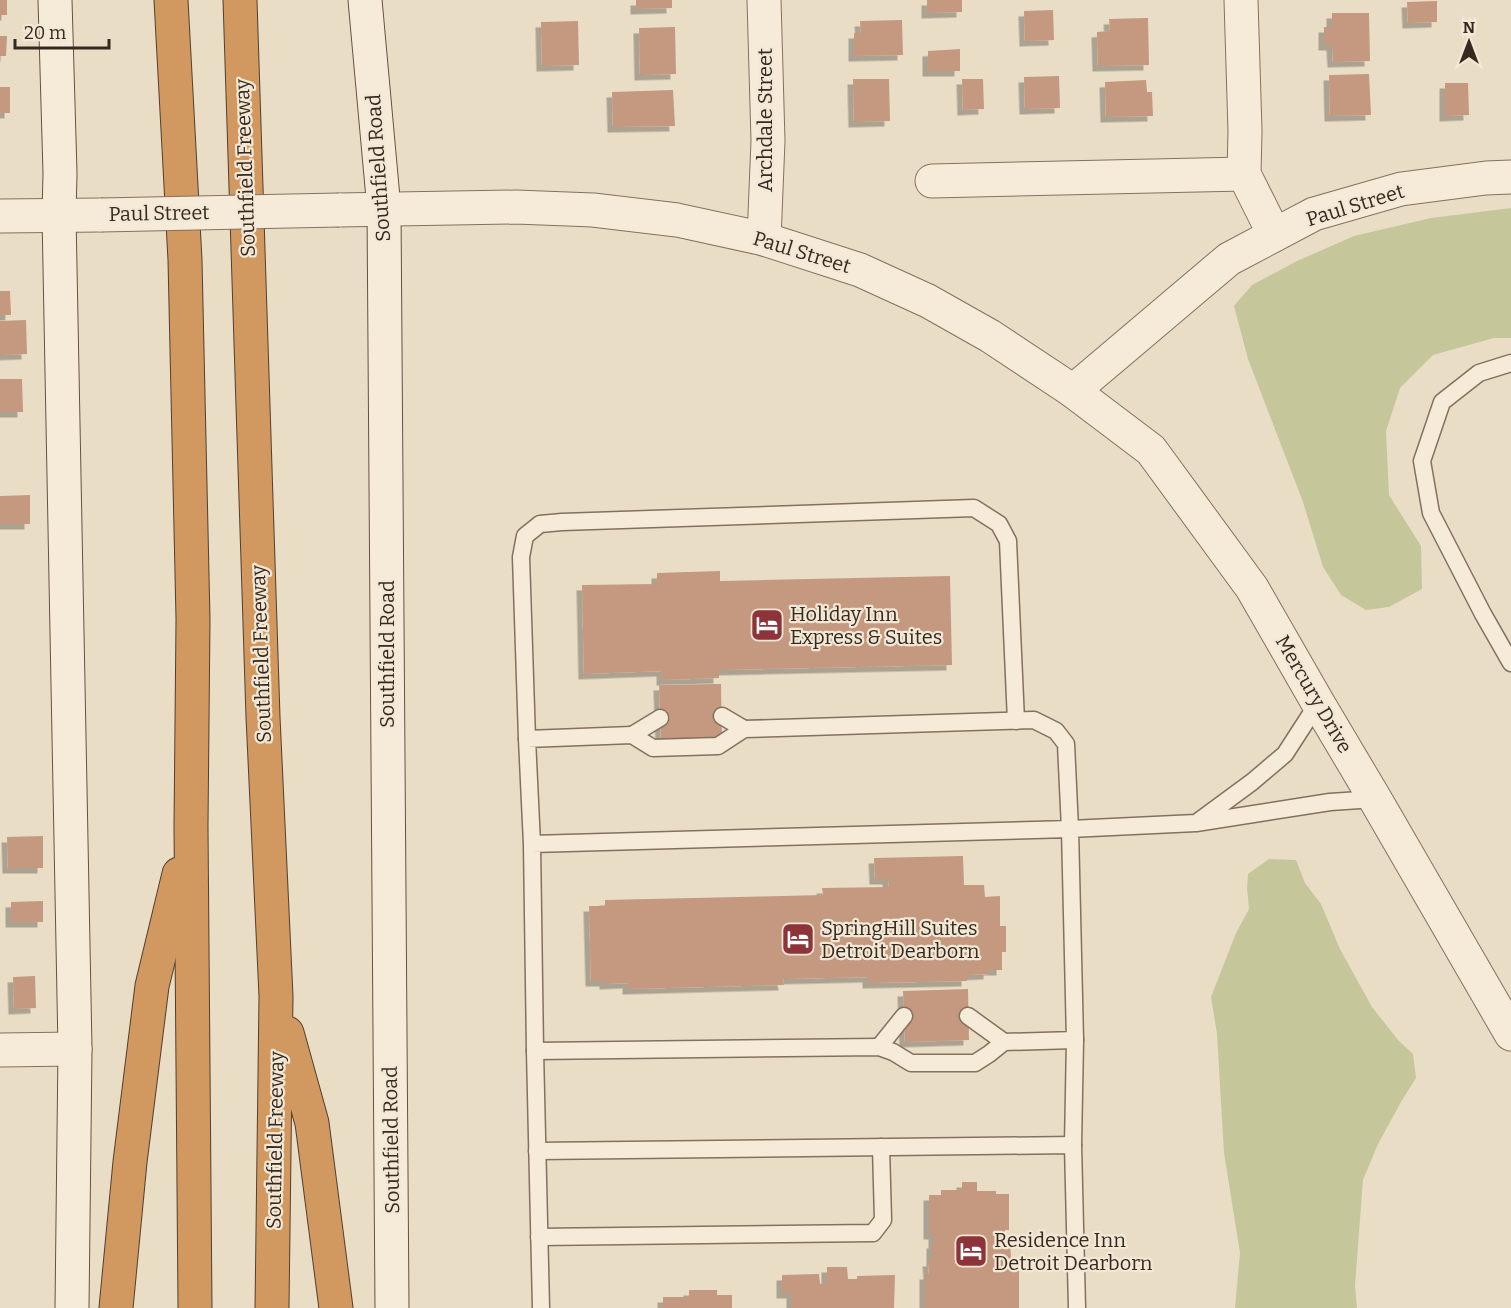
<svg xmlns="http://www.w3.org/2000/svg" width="1511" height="1308" font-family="Bitter,serif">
	<defs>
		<filter id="shadow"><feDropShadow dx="-5.5" dy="5.5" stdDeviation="0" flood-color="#0004"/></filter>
	</defs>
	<rect width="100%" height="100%" fill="#eaddc6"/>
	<g fill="#c5c79b">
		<polygon points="1511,208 1511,338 1494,338 1433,355 1400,388 1386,431 1389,495 1421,546 1422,589 1389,607 1366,610 1341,595 1323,567 1303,502 1248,359 1234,306 1252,285 1297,261 1354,236 1431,218"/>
		<polygon points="1269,859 1296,860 1305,883 1321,904 1340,949 1372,1007 1398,1040 1413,1054 1416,1078 1401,1102 1378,1144 1363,1180 1355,1286 1357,1308 1235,1308 1240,1253 1224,1153 1217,1034 1211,997 1236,933 1249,909 1247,888 1248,874"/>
	</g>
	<g fill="#c59880" filter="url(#shadow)">
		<rect x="0" y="0" width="7" height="15"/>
		<polygon points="636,0 672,0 672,8 636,9"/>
		<polygon points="927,0 962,0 962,12 927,13"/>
		<polygon points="1437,1 1437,22 1408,23 1407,2"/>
		<polygon points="1053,10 1054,40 1025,41 1024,11"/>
		<polygon points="1332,13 1369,13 1370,61 1333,62 1332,45 1324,45 1324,27 1332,27"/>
		<polygon points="1148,18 1149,65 1098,66 1097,32 1110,31 1109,19"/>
		<polygon points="902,20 903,55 854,56 854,33 861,33 860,21"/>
		<polygon points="578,21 579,65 542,66 541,22"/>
		<polygon points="675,27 676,74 640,75 639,28"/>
		<polygon points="0,36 7,36 6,56 0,56"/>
		<polygon points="960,49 960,71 928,71 928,51"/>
		<polygon points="1369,74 1371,115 1330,116 1329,75"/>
		<polygon points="1059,76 1060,108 1025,109 1024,77"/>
		<polygon points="853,79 889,79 890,121 854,122"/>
		<polygon points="962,79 983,79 984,109 963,110"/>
		<polygon points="1146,80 1147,92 1152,92 1153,116 1106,117 1105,82"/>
		<polygon points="1445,83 1468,83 1469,115 1445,116"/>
		<rect x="0" y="87" width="10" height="26"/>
		<polygon points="673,90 675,126 613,127 612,92"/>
		<polygon points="0,291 10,291 11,315 0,315"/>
		<polygon points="26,320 27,354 0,355 0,321"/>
		<polygon points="0,379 22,379 23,412 0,412"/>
		<polygon points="30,495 30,524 0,524 0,496"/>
		<polygon points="720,571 720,581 950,576 952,665 719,670 719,678 662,680 662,671 584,674 582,585 657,584 657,573"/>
		<polygon points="721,684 722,739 661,740 659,685"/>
		<polygon points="43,836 43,868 8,868 7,837"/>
		<polygon points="963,856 964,885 984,885 985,897 1000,896 1000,926 1006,926 1006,952 1002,952 1002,970 989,970 989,974 967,975 967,981 868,983 868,977 783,979 784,985 628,989 628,983 605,984 605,981 591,981 589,906 605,906 605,900 823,895 822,888 889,887 888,879 875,879 874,858"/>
		<polygon points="43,901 43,922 11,922 11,902"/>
		<polygon points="35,976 36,1008 14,1009 13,977"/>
		<polygon points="968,989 969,1040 905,1042 903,991"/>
		<polygon points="962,1182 977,1182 977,1191 996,1191 996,1194 1009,1194 1009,1230 1005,1230 1005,1241 1010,1241 1011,1258 1015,1258 1015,1271 1019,1270 1019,1308 925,1308 925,1274 929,1274 928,1261 932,1261 932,1243 934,1243 934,1234 929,1234 929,1195 941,1195 941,1190 962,1190"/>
		<polygon points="827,1267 847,1267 848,1279 857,1279 857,1276 895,1275 894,1308 792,1308 792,1293 782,1293 782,1275 819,1274 820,1284 827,1284"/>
		<polygon points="689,1290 717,1290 717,1295 732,1295 732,1308 663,1308 663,1297 689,1297"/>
	</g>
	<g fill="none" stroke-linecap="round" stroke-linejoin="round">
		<defs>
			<g id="service">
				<polyline points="1511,363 1479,373 1442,402 1422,461 1431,513 1483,614 1511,663"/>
				<polyline points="722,716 744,729"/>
				<polyline points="632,735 660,718"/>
				<polyline points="527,739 521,557 525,536 540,524 562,522 974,508 999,524 1008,541 1016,721"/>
				<polyline points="1199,821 1252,782 1285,754 1318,703"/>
				<polyline points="532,844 527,739 632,735 653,748 718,746 744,729 1034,720 1056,731 1066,744 1070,829 1075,1040 1004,1042 989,1054 975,1063 911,1063 893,1052 879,1047 535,1051 532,844 1070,829 1196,823 1330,802 1375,799"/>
				<polyline points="968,1016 1004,1042"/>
				<polyline points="879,1047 904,1016"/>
				<polyline points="535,1051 541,1308"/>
				<polyline points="1073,1145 1075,1040"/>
				<polyline points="537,1151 1073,1145 1077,1308"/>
				<polyline points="539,1237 873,1233 883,1220 881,1147"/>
			</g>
			<g id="minor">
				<polyline points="1241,0 1245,131 1244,174 1274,234"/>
				<polyline points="932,181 1244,174"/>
				<polyline points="764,239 768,141 764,0"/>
				<polyline points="1073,391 1229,259 1314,214 1401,189 1486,178 1511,177"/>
				<polyline points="0,1050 75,1049"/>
			</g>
			<g id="tertiary">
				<polyline points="339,210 516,207 593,210 677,220 764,239 860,270 928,301 990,336 1073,391 1151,450 1252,588 1318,703 1375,799 1511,1034"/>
				<polyline points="0,216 101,215"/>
			</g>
			<g id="secondary">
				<polyline points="55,0 60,173 59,215 75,1049 72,1308"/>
				<polyline points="365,0 384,209 392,1308"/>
			</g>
			<g id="motorway">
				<polyline points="171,0 185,260 193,619 191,826 195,1308"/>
				<polyline points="240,0 263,717 276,996 272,1308"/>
				<polyline points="287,1033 312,1123 336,1308"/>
				<polyline points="116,1308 130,1162 152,986 179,874"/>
			</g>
		</defs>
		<use href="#service" stroke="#84705e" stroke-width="19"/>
		<use href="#minor" stroke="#84705e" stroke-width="35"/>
		<use href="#tertiary" stroke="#84705e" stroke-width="35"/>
		<use href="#secondary" stroke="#665141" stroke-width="35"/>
		<use href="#motorway" stroke="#523f31" stroke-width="35"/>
		<use href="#service" stroke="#f6ebd9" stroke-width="16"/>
		<use href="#minor" stroke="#f6ebd9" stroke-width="33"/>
		<use href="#tertiary" stroke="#f6ebd9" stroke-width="33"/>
		<use href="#secondary" stroke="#f6ebd9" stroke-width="33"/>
		<use href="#motorway" stroke="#d19860" stroke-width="33"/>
		<defs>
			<polyline id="tertiary-bridge" points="101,215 339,210"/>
		</defs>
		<use href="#tertiary-bridge" stroke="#84705e" stroke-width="35" stroke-linecap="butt"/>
		<use href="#tertiary-bridge" stroke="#f6ebd9" stroke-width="33"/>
	</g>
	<defs>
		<symbol id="hotel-square" viewBox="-11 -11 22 22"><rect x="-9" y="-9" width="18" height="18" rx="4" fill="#8d333a" stroke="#f2e8d5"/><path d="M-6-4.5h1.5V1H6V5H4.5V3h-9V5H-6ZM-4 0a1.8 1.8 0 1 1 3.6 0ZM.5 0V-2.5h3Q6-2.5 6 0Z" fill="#fff"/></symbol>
	</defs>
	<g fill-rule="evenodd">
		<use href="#hotel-square" x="748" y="606" width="38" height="38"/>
		<use href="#hotel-square" x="779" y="920" width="38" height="38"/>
		<use href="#hotel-square" x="952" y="1232" width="38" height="38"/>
	</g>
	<g text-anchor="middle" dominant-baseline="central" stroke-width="4.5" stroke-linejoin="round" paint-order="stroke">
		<g font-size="20" fill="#352920" stroke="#f2e8d5">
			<text transform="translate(765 120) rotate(-90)">Archdale Street</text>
			<text transform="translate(245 168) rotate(-92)">Southfield Freeway</text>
			<text transform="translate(378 168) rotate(-94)">Southfield Road</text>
			<text transform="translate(1355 205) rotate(-17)">Paul Street</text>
			<text transform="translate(159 213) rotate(-1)">Paul Street</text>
			<text transform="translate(802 252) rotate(17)">Paul Street</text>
			<text transform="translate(261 654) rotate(-92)">Southfield Freeway</text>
			<text transform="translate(387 654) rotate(-90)">Southfield Road</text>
			<text transform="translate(1314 694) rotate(60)">Mercury Drive</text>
			<text transform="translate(275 1140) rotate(-89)">Southfield Freeway</text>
			<text transform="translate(391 1140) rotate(-91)">Southfield Road</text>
		</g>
		<g font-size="20" fill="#352920" stroke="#f2e8d5" text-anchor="start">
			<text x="790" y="614">Holiday Inn<tspan x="790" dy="23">Express &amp; Suites</tspan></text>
			<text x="821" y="928">SpringHill Suites<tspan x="821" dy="23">Detroit Dearborn</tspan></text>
			<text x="994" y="1240">Residence Inn<tspan x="994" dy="23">Detroit Dearborn</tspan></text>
		</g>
	</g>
	<g transform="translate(1469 42)" stroke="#f2e8d5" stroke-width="4.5" paint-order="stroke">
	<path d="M0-4.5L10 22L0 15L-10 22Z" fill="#352920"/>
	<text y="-9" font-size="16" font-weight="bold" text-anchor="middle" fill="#352920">N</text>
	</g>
	<path d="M15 39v9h94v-9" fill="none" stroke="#352920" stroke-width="3"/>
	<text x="24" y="39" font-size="18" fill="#352920" stroke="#f2e8d5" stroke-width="4.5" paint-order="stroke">20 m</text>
</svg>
